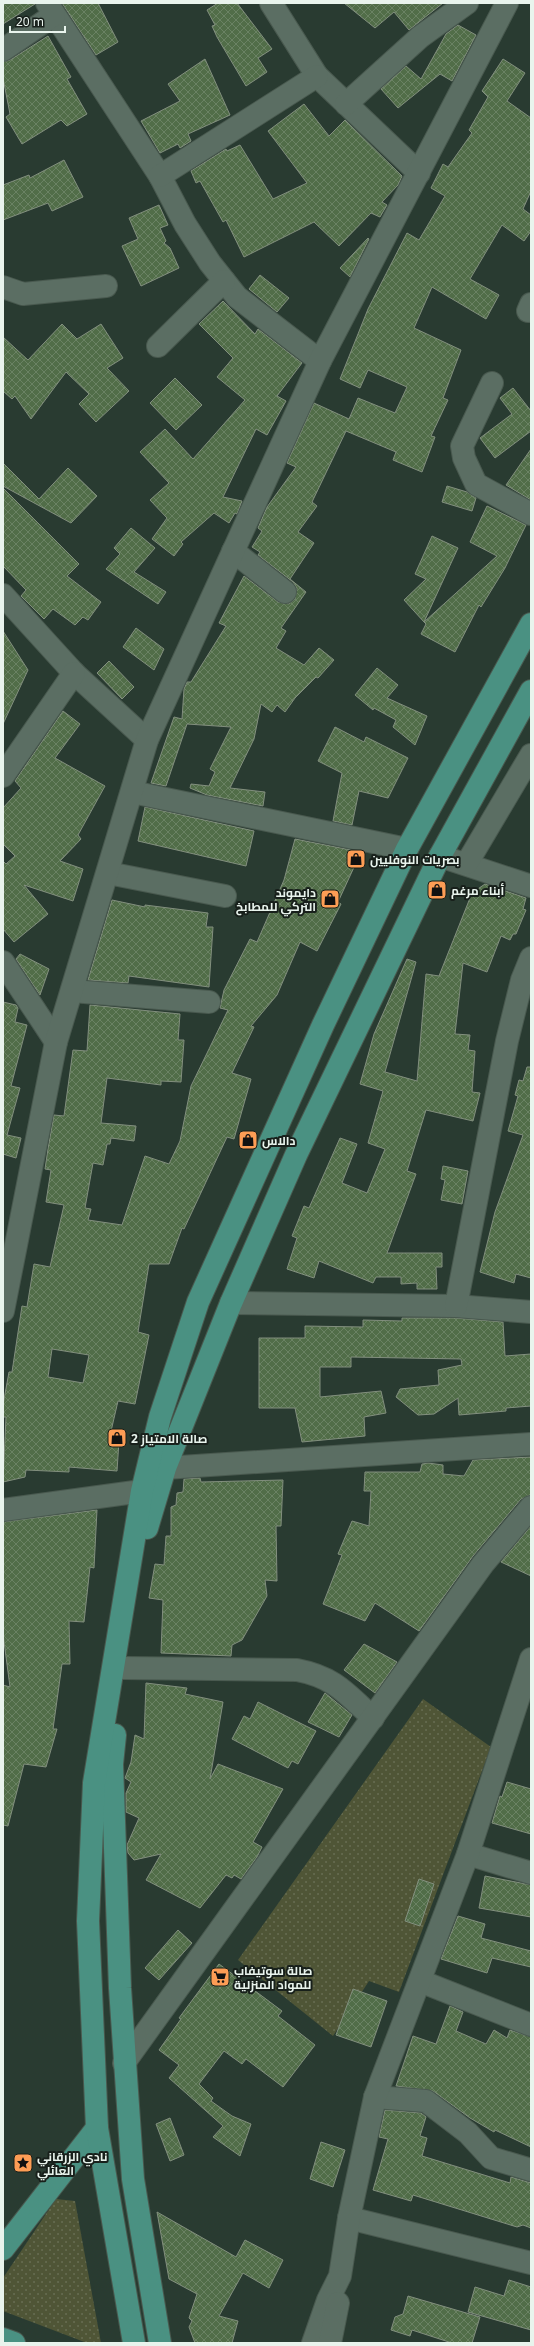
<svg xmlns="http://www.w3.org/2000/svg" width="534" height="2346" font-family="'Noto Sans',Cairo,sans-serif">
	<defs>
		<pattern id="garden-dots" width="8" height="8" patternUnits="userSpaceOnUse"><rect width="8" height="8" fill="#4f5536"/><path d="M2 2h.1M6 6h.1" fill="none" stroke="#686e53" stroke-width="1.8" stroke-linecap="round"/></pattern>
		<pattern id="building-cross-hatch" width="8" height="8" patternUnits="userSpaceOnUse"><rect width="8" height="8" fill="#516d48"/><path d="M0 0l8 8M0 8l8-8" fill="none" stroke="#6a8263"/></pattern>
	</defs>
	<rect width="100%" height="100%" fill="#293b31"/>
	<g fill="url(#garden-dots)">
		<polygon points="423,1699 491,1747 399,1992 369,1981 333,2036 238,1960"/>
		<polygon points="56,2199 75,2201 101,2343 87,2343 3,2311 3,2278"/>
	</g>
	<g fill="url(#building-cross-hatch)" stroke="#828f7e" fill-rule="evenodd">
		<polygon points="3,3 35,3 35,4 3,24"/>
		<polygon points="62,3 98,3 118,42 96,55"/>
		<polygon points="218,3 237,3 272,49 258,58 267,72 246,86 217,37 212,26 215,25 207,10"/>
		<polygon points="344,3 443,3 409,30 394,12 375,28"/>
		<polygon points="458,25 476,35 452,81 440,74 398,108 381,89 406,66 421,79 446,34"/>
		<polygon points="48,36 71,77 67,79 87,114 67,126 61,120 22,144 6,117 10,114 3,78 3,62 10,60"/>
		<polygon points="205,59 230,115 188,134 191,141 180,148 178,144 160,153 141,121 180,101 168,84"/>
		<polygon points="503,59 525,73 507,101 531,118 531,191 523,209 531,215 531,231 524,241 502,225 470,279 499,295 486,319 432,287 414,328 461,350 443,398 448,400 431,436 435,437 422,472 393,460 396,452 346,431 312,502 317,506 298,532 314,543 290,579 306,592 281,628 286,631 276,648 304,665 319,648 334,660 318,678 316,677 295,698 285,712 277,705 272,712 261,704 254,739 230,788 265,792 263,806 207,795 190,788 191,784 209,786 215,772 210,769 231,727 187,724 166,786 151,783 174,717 182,719 184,689 187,682 191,682 226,626 219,623 244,576 278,602 289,604 295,599 297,588 293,582 258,555 260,552 252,547 262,531 258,528 267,507 296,467 287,463 314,403 349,419 358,398 395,413 407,387 368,370 360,388 340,379 368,309 407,233 419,240 445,196 431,188 443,164 448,167 472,133 469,130 488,97 482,91"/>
		<polygon points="304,104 329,136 345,120 402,176 398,185 382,202 387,205 380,217 371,213 339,246 314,222 244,257 226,220 223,222 200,181 196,183 191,171 226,149 227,151 240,145 273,199 307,183 268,131"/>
		<polygon points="64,160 83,197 52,211 48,203 3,220 3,185 29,175 30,178"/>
		<polygon points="159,205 168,225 160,228 166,241 164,243 170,248 179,268 141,286 122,246 138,239 129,218"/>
		<polygon points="368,238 369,239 350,277 340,268"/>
		<polygon points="260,275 289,298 277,312 249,289"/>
		<polygon points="223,301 255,334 258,329 302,363 277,396 286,401 267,435 256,429 223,497 242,501 237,514 235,513 229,523 214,513 181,542 183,544 174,556 152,539 167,518 150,500 169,483 140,452 165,429 193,459 245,400 217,377 233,358 199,324"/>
		<polygon points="62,324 77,339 101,324 123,358 107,368 129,391 96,422 79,404 89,394 66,372 31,419 15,396 12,399 3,391 3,337 28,360"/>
		<polygon points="175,378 202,405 176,430 150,403"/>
		<polygon points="513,388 531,411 531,431 495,458 480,438 512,414 500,398"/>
		<polygon points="531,449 531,500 506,485"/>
		<polygon points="3,463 39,499 68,468 97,496 71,523 3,486"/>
		<polygon points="447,486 467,492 476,498 472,511 442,502"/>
		<polygon points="3,488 79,564 67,576 101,602 88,620 83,617 75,625 53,609 44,619 21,596 26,590 3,566"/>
		<polygon points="487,506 526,525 505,568 481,607 479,605 455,652 421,634 426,624 424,622 497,556 470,542"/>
		<polygon points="131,528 155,548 134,572 166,592 158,604 106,569 120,554 114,548"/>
		<polygon points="432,536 458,548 424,622 404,600 426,579 415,574"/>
		<polygon points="136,628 164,649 154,670 123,647"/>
		<polygon points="3,631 28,670 3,724"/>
		<polygon points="109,661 134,687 122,699 97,673"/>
		<polygon points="377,668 398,685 387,698 427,716 415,745 393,727 396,720 374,708 373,710 355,695"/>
		<polygon points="63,711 80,724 55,758 105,786 78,835 81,839 60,861 83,869 73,901 24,885 48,914 14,942 3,929 3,861 6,864 15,856 3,844 3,808 21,788 15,781"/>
		<polygon points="335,727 364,742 366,737 408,758 388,798 359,791 352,825 333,821 342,773 318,761"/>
		<polygon points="145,807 254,831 246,866 138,841"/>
		<path d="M295,839L361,852L338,902L341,904L317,951L300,942L277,995L251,1026L254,1027L232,1073L251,1079L234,1139L227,1137L184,1229L182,1228L169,1264H149L138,1332L149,1335L135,1404L118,1401L109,1440L119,1441L117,1471L69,1467V1472L26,1470L25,1477L3,1482L6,1417H3V1405L9,1372H12L22,1306L27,1307L34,1264L50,1267L64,1205L46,1202L51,1170L45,1169L48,1149L54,1115L64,1116L73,1050L87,1051L90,1005L180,1014L178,1040H184L181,1082L161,1081V1085L107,1078L101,1123L136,1126L134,1141L111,1138L110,1144H107L103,1165L93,1163L85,1208L91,1209L88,1220L122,1225L145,1156L169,1164L180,1141L191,1086L228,1010L220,1008L224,990L250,939L257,942L284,880ZM52,1349L89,1355L83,1383L48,1377Z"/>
		<polygon points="485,884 526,898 523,909 526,910 516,934 513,934 510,940 501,936 487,972 463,963 455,1034 470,1035 468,1050 475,1051 472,1092 480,1093 473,1121 426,1110 407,1171 416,1174 387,1253 442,1253 442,1267 436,1267 437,1289 417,1289 417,1283 401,1284 401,1277 376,1277 373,1283 319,1261 314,1278 287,1269 297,1238 292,1236 304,1206 309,1208 340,1138 357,1144 342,1183 367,1193 385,1149 368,1143 383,1091 360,1084 374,1034 407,959 416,962 385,1072 417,1081 426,974 439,976 472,893"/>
		<polygon points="112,900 145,907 145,905 208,913 206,927 213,927 209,987 129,976 128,983 88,980"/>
		<polygon points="20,954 49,969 40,995 16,959"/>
		<polygon points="3,1002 16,1005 18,1008 15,1022 27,1025 11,1086 20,1088 7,1135 21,1138 16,1158 3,1154"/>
		<polygon points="527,1067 531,1067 531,1278 516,1274 514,1283 480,1272 495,1212 523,1135 508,1131 518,1096 515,1095 519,1080 523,1081"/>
		<polygon points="443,1166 468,1171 462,1204 441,1200 445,1180 441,1179"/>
		<polygon points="402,1318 455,1318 503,1322 505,1356 531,1354 531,1406 506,1408 506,1411 459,1415 458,1398 434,1414 418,1415 396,1397 400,1389 439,1385 438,1370 462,1365 461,1359 351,1357 351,1367 320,1367 320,1397 381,1391 386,1413 364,1417 365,1436 302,1442 295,1408 259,1408 259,1338 305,1338 305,1326 363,1327 363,1320 402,1321"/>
		<polygon points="531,1457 531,1495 521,1499 473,1556 419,1631 375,1603 365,1621 323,1604 342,1555 338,1554 352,1521 369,1526 371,1491 364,1491 365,1472 420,1472 422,1464 428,1463 443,1465 443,1474 464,1476 473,1460"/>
		<polygon points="200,1478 201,1482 283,1480 281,1526 276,1526 277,1581 265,1580 267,1596 242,1640 232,1645 231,1656 161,1653 163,1600 149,1598 155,1564 164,1565 166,1536 171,1536 171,1507 176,1505 177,1493 183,1492 184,1479"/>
		<polygon points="97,1510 94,1568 90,1567 84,1622 69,1621 70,1664 62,1664 53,1729 57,1729 46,1767 24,1764 8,1826 3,1825 3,1685 10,1687 3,1634 3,1522"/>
		<polygon points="531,1526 531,1576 501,1562"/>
		<polygon points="364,1644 397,1662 375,1693 344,1670"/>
		<polygon points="146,1683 187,1688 185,1694 223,1702 210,1779 218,1764 283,1789 253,1842 262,1847 257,1857 241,1879 234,1875 232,1878 226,1875 200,1908 146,1880 161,1854 134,1860 128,1853 127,1845 139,1818 126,1812 126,1793 131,1782 125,1778 131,1762 135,1735 144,1739"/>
		<polygon points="325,1693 352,1715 339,1737 308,1722"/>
		<polygon points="258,1702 316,1731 298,1764 292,1761 288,1768 232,1739 244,1716 250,1719"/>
		<polygon points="507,1782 531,1789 531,1834 492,1823 500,1796 502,1797"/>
		<polygon points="485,1876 531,1885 531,1917 479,1908"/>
		<polygon points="419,1879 434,1884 420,1926 405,1921"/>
		<polygon points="458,1916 485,1924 481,1938 531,1951 531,1967 492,1958 487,1973 441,1959"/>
		<polygon points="178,1930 192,1943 159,1980 145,1968"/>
		<polygon points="219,1964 282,2011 278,2016 315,2045 283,2087 246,2059 242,2064 224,2051 199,2084 213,2098 211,2101 232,2116 251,2124 240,2156 213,2137 223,2126 169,2078 179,2065 159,2050 181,2019 179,2018"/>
		<polygon points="353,1989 387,2001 371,2047 336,2035"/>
		<polygon points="450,2006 463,2012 456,2031 486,2044 494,2030 507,2038 510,2030 531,2037 531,2147 495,2130 494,2132 470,2118 433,2091 396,2086 413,2036 436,2044"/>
		<polygon points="385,2110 421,2113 426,2117 420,2136 427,2138 422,2156 510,2183 511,2177 531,2183 531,2228 523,2225 517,2227 413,2195 411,2201 373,2190 388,2139 379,2137"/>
		<polygon points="170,2118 184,2155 170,2161 156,2124"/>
		<polygon points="321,2142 345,2150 333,2187 310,2179"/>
		<polygon points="157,2212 236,2257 245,2240 283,2260 269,2288 243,2273 219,2316 238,2321 232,2343 195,2343 189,2327 192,2321 189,2318 197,2294 169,2279"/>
		<polygon points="509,2280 531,2287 531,2330 468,2312 475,2287 504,2296"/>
		<polygon points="408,2296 480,2317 472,2343 452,2343 412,2330 410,2336 391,2330 395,2317 403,2314"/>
	</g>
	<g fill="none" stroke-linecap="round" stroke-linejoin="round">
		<defs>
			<g id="minor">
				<polyline points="47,3 160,176 185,224 210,263 237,297 320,361"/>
				<polyline points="271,3 317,76 419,173"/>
				<polyline points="3,50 54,15"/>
				<polyline points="346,104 420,37 467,3"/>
				<polyline points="160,176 317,76"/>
				<polyline points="3,287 23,294 106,286"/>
				<polyline points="528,311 531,304"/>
				<polyline points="158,346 224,281"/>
				<polyline points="492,383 462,446 464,458 476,484 531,514"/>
				<polyline points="233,551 285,592"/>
				<polyline points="3,595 74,673 147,740"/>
				<polyline points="3,776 74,673"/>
				<polyline points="132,792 407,849"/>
				<polyline points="440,856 531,886"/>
				<polyline points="467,863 531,755"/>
				<polyline points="108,873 225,896"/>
				<polyline points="3,962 56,1042"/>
				<polyline points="72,991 209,1002"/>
				<polyline points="231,1303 456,1306 531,1312"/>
				<polyline points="456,1306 507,1041 522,980 531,958"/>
				<polyline points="3,1311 56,1042 147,740 320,361 507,3"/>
				<polyline points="165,1468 531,1444"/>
				<polyline points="3,1510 142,1491"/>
				<path d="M123,1668L297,1670C334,1677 346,1693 373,1718"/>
				<polyline points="468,1854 531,1873"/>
				<polyline points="420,1981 531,2025"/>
				<polyline points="124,2063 483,1564 531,1507"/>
				<polyline points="375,2097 426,2101 468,2133 491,2158 531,2170"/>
				<polyline points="349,2218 531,2263"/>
				<polyline points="313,2343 328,2300 340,2276 349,2218 375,2097 468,1854 531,1659"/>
				<polyline points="330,2343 338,2303"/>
			</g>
			<g id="major">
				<polyline points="147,1528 165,1468 231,1303 296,1155 440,856 531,691"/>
				<polyline points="115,1735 112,1764 120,1988 133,2179 160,2343"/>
				<polyline points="3,2249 97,2128"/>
				<polyline points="3,2339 14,2343"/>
				<polyline points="134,2343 97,2128 88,1921 94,1783 142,1491 160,1417 198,1302 323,1025 407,849 531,624"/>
			</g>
		</defs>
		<use href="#minor" stroke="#49594f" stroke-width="24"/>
		<use href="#major" stroke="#49594f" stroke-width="24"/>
		<use href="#minor" stroke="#5b6e63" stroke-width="22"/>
		<use href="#major" stroke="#4a9182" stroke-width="22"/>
	</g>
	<defs>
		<symbol id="shop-square" viewBox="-11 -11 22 22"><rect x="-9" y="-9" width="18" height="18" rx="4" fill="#fd9d55" stroke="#18201b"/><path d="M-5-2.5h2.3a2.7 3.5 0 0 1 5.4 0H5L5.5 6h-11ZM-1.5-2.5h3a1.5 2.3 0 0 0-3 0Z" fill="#111"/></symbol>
		<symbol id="supermarket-square" viewBox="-11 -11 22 22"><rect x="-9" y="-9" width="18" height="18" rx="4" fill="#fd9d55" stroke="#18201b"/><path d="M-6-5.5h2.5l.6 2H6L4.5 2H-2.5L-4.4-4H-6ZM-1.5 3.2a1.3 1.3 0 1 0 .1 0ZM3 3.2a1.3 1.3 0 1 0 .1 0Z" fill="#111"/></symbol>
		<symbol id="sight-square" viewBox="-11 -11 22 22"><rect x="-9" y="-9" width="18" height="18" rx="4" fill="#fd9d55" stroke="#18201b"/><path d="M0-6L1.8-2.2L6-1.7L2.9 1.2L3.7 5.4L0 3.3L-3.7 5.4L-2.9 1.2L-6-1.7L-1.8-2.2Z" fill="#111"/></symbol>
	</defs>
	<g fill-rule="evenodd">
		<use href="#shop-square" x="345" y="848" width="22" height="22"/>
		<use href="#shop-square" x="426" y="879" width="22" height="22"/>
		<use href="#shop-square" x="319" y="888" width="22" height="22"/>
		<use href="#shop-square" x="237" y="1129" width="22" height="22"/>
		<use href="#shop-square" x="106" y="1427" width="22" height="22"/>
		<use href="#supermarket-square" x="209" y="1966" width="22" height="22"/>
		<use href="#sight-square" x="12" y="2152" width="22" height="22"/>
	</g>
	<g text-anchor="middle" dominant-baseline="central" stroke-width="4" stroke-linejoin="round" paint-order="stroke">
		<g font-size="12" font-weight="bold" fill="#e9f4ed" stroke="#18201b" text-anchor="start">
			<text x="370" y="859">بصريات النوفليين</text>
			<text x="451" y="890">أبناء مرغم</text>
			<text x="316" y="892" text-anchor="end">دايموند<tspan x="316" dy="14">التركي للمطابخ</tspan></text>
			<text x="262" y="1140">دالاس</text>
			<text x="131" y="1438">صالة الامتياز 2</text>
			<text x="234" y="1970">صالة سوتيفاب<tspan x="234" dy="14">للمواد المنزلية</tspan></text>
			<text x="37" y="2156">نادي الزرقاني<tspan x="37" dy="14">العائلي</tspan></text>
		</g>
	</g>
	<rect width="534" height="2346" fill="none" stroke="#e9f4ed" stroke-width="8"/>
	<path d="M10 26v6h55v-6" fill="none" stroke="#e9f4ed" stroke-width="2"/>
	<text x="16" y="26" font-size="12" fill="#e9f4ed" stroke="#18201b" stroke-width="3" paint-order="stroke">20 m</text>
</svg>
